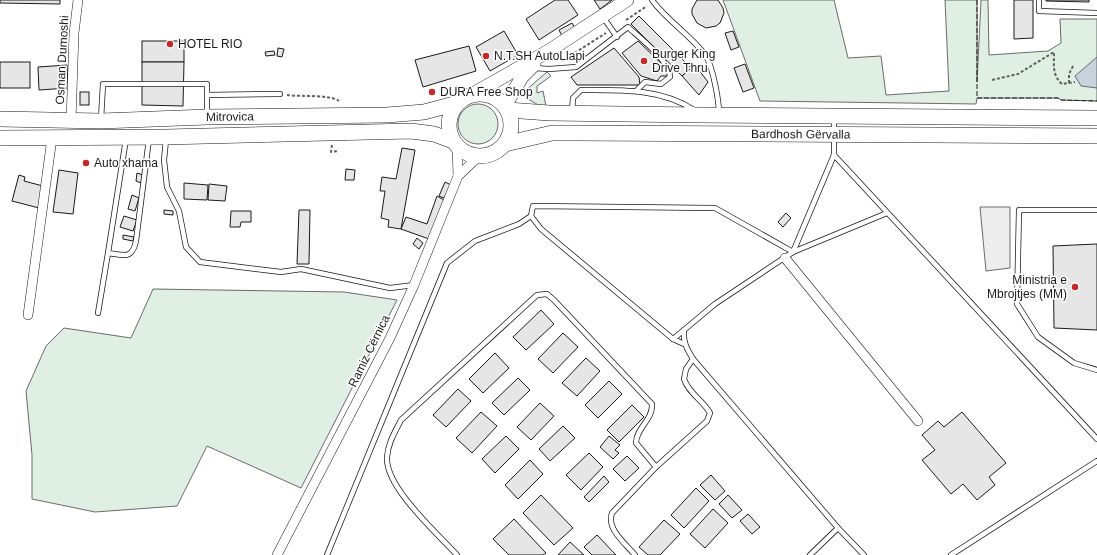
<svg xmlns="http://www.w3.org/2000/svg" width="1097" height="555" font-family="Helvetica,sans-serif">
	<rect width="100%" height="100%" fill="#fff"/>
	<g fill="#e0efe3" stroke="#6a6a6a">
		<polygon points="723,0 834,0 848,58 881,56 886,95 949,91 945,0 977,0 977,82 981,0 988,0 989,55 1048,51 1061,43 1060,19 1097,19 1097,101 1061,100 1058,98 977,98 976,104 760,101"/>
		<polygon points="547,72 551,76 537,86 537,93 543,91 546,106 540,106 528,99 526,90"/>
		<circle cx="478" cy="124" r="20"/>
		<polygon points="153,289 344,292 397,300 301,488 207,446 177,506 95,512 32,499 32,455 26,391 46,346 64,328 131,338"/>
	</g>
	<polygon fill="#ededed" stroke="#6a6a6a" points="980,207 1010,207 1010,268 986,271"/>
	<polygon fill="#c6d2dc" stroke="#6a6a6a" points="1097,57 1097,88 1081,86 1075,76"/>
	<g fill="#e6e6e6" stroke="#1a1a1a">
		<polygon points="0,0 60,0 60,4 0,3"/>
		<polygon points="555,0 568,0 578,15 539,40 526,19"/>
		<polygon points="594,0 612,0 600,9"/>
		<polygon points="697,0 718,0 723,8 724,13 720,23 716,26 706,28 697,23 692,14 692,9"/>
		<polygon points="1014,0 1033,0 1033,38 1014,39"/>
		<polygon points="1046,0 1089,0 1089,2 1046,1"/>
		<polygon points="639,16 691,68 682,76 631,24"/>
		<polygon points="572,23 575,28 562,36 559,30"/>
		<polygon points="504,31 518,55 490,71 476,47"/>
		<polygon points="733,31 739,47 731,50 725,33"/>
		<rect x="142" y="41" width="42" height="21"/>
		<polygon points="638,41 667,69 668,76 661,76 657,81 641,76 622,53"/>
		<polygon points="469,46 476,71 423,87 415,60"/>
		<polygon points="278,48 284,49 282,57 277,56"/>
		<polygon points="614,48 639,77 640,85 577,85 571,77"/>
		<polygon points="274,51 275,55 266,56 265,52"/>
		<rect x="0" y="62" width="30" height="26"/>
		<polygon points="142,62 184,62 183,106 142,105"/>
		<polygon points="745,64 754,88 743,92 734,68"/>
		<polygon points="67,65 68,88 39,90 38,67"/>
		<polygon points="695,65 708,82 699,95 682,76"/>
		<rect x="80" y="92" width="9" height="13"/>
		<polygon points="402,148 415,150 401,229 388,227 389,220 381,218 385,191 380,191 382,177 396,179"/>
		<polygon points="346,169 355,170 354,180 345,180"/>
		<polygon points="59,170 78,173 73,214 53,212"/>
		<polygon points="137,173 143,175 141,183 136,181"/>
		<polygon points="19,175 25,177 24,181 43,186 39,208 12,201"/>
		<polygon points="445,182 451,185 444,198 439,196"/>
		<polygon points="184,183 208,185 207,200 184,199"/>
		<polygon points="209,184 227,186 225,201 208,200"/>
		<polygon points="132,195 139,198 135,211 128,209"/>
		<polygon points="437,196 444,200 429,239 401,229 406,217 427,224"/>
		<polygon points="164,210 173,211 173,215 164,214"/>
		<polygon points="299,210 310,210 309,264 297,264"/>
		<polygon points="231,211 251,211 251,222 241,222 240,227 230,227"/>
		<polygon points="786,213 791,218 783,227 778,222"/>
		<polygon points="124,216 137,220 133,231 120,227"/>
		<polygon points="123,235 134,237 133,241 123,239"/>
		<polygon points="417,238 423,243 419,249 413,244"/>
		<polygon points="1097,244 1097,330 1054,328 1053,246"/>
		<polygon points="541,310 554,324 526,350 513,337"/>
		<polygon points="563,333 578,347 553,373 538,359"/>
		<polygon points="495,353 509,368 483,393 469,379"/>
		<polygon points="586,358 600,371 577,396 562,383"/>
		<polygon points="518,378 530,390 504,415 492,403"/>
		<polygon points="609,381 622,394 598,418 585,405"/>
		<polygon points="458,389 471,401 446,427 433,415"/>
		<polygon points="540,403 554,416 531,440 517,427"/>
		<polygon points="632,405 644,417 619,442 607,430"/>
		<polygon points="481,412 497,426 472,453 456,438"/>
		<polygon points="962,412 1006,463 989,477 995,485 977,500 963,484 951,494 922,460 935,450 922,435 938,421 944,427"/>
		<polygon points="563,426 575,438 550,461 539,449"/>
		<polygon points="506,436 519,449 495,473 482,459"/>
		<polygon points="609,436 620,445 615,450 619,453 613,459 600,447"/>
		<polygon points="589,453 603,467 581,490 566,475"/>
		<polygon points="627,456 639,468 625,481 613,469"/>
		<polygon points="530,460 543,474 518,499 505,485"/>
		<polygon points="711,475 725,491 715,500 700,485"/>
		<polygon points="604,476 609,482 589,502 584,497"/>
		<polygon points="696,488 709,501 684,528 671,515"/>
		<polygon points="541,495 573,528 554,545 523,513"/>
		<polygon points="728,495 742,510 732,518 719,504"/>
		<polygon points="713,509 728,523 705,548 690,534"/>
		<polygon points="748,514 760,527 752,534 740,521"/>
		<polygon points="514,519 546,553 543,555 509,555 493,539"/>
		<polygon points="664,520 680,534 660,555 648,555 639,547"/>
		<polygon points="597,535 616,555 592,555 584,547"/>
		<polygon points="570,542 584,555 558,555"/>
	</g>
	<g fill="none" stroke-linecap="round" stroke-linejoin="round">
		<defs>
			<g id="service">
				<path d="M652,0C667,21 691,35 706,56C713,68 719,100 719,114"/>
				<polyline points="1039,0 1039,11 1097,13"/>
				<polyline points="603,17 617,37"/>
				<path d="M534,68L549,69L576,67L628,27C640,38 670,61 670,77L661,84L645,82L637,90"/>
				<polyline points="207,95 280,94"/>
				<path d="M572,111L573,98L581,90C619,90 660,88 694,110"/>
				<polyline points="101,119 103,84 207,84 207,116"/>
				<path d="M126,139L108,253C124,255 132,260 136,241L149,139"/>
				<polyline points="166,140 164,160 167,187 179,211 186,247 200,262 281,272 301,269 390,288 414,285"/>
				<polyline points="834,155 1097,439"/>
				<polyline points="1097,210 1019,210 1017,304 1038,337 1074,363 1097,370"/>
				<polyline points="531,216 541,229 673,339 684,344"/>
				<polyline points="793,252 834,155 834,118"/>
				<polyline points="98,313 108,253"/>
				<polyline points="673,339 684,330"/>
				<polyline points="327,555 447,263 475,241 519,224 531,216 533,206 715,208 793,252"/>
				<path d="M457,555C437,533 385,487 387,457C388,443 395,432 401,420L537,295L547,294L554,300L652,404C653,420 636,428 636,443L656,467"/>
				<path d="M635,555C626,544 606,529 612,513L656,467L707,421L710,413C703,400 689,394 684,379L686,369L693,359"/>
				<polyline points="810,555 838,528"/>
				<path d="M864,555L838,528L693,359C687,349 683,343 684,330L715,304L793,252L887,213"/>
				<polyline points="951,555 1097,461"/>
			</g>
			<g id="minor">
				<polyline points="71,121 74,33 78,0"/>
				<polyline points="457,146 458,176"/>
				<polyline points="785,258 918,421"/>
				<polyline points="28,315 52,138"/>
				<polyline points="277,555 390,338 414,285 458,176 478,157"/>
			</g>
			<g id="secondary">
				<polyline points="471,95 547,52 627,0"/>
				<polyline points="505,106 522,77 534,65"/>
			</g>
			<g id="trunk">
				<circle cx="480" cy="125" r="31"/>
				<polyline points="508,110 549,113 699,115 1097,118"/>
				<path id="s1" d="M0,119L101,121L207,117L387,115L424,112L458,103"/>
				<polyline points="0,138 166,137 411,131 434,134 453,141"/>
				<path id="s2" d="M505,144L552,133H575L1097,136"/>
			</g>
		</defs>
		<use href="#service" stroke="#1a1a1a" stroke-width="6"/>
		<use href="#minor" stroke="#1a1a1a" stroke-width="10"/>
		<use href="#secondary" stroke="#1a1a1a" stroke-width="14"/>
		<use href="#trunk" stroke="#1a1a1a" stroke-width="16"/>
		<g stroke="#5f5f5f" stroke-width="2" stroke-dasharray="3 2" stroke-linecap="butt">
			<polyline points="626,20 647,6"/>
			<polyline points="562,61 606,33"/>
			<path d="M992,80L1018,74L1054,52C1054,65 1052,75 1062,84L1075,82"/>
			<polyline points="1069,83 1069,74 1074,64"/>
			<path d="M287,95C301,97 329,94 339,101"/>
			<polyline points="332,145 331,152 338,151"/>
		</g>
		<use href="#service" stroke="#fff" stroke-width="4.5"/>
		<use href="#minor" stroke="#fff" stroke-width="9"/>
		<use href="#secondary" stroke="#fff" stroke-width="13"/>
		<use href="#trunk" stroke="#fff" stroke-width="15"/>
		<polyline stroke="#1a1a1a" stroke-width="1" stroke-dasharray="5 2" stroke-linecap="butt" points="977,0 977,98 1058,98 1061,100 1097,101"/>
	</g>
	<g fill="#c62828" stroke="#fff" stroke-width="1.5">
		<circle cx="170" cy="44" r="4"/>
		<circle cx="486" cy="56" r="4"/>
		<circle cx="644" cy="61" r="4"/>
		<circle cx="432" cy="92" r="4"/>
		<circle cx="86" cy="163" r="4"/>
		<circle cx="1075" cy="287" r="4"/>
	</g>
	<g text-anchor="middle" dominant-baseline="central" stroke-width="3" stroke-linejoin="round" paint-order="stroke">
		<g font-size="12" fill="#1a1a1a" stroke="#fff" text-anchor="start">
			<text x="178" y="44">HOTEL RIO</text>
			<text x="652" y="54">Burger King<tspan x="652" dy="14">Drive Thru</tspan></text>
			<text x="494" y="56">N.T.SH AutoLlapi</text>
			<text x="440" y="92">DURA Free Shop</text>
			<text x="94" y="163">Auto xhama</text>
			<text x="1067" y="280" text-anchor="end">Ministria e<tspan x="1067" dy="14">Mbrojtjes (MM)</tspan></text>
		</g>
		<g font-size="12" fill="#1a1a1a" stroke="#fff">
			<text transform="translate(62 60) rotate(-87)">Osman Dumoshi</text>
			<text stroke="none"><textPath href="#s1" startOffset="230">Mitrovica</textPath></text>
			<text stroke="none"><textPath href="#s2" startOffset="297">Bardhosh Gërvalla</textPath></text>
			<text transform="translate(369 351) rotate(-64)">Ramiz Cërnica</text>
		</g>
	</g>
</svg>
